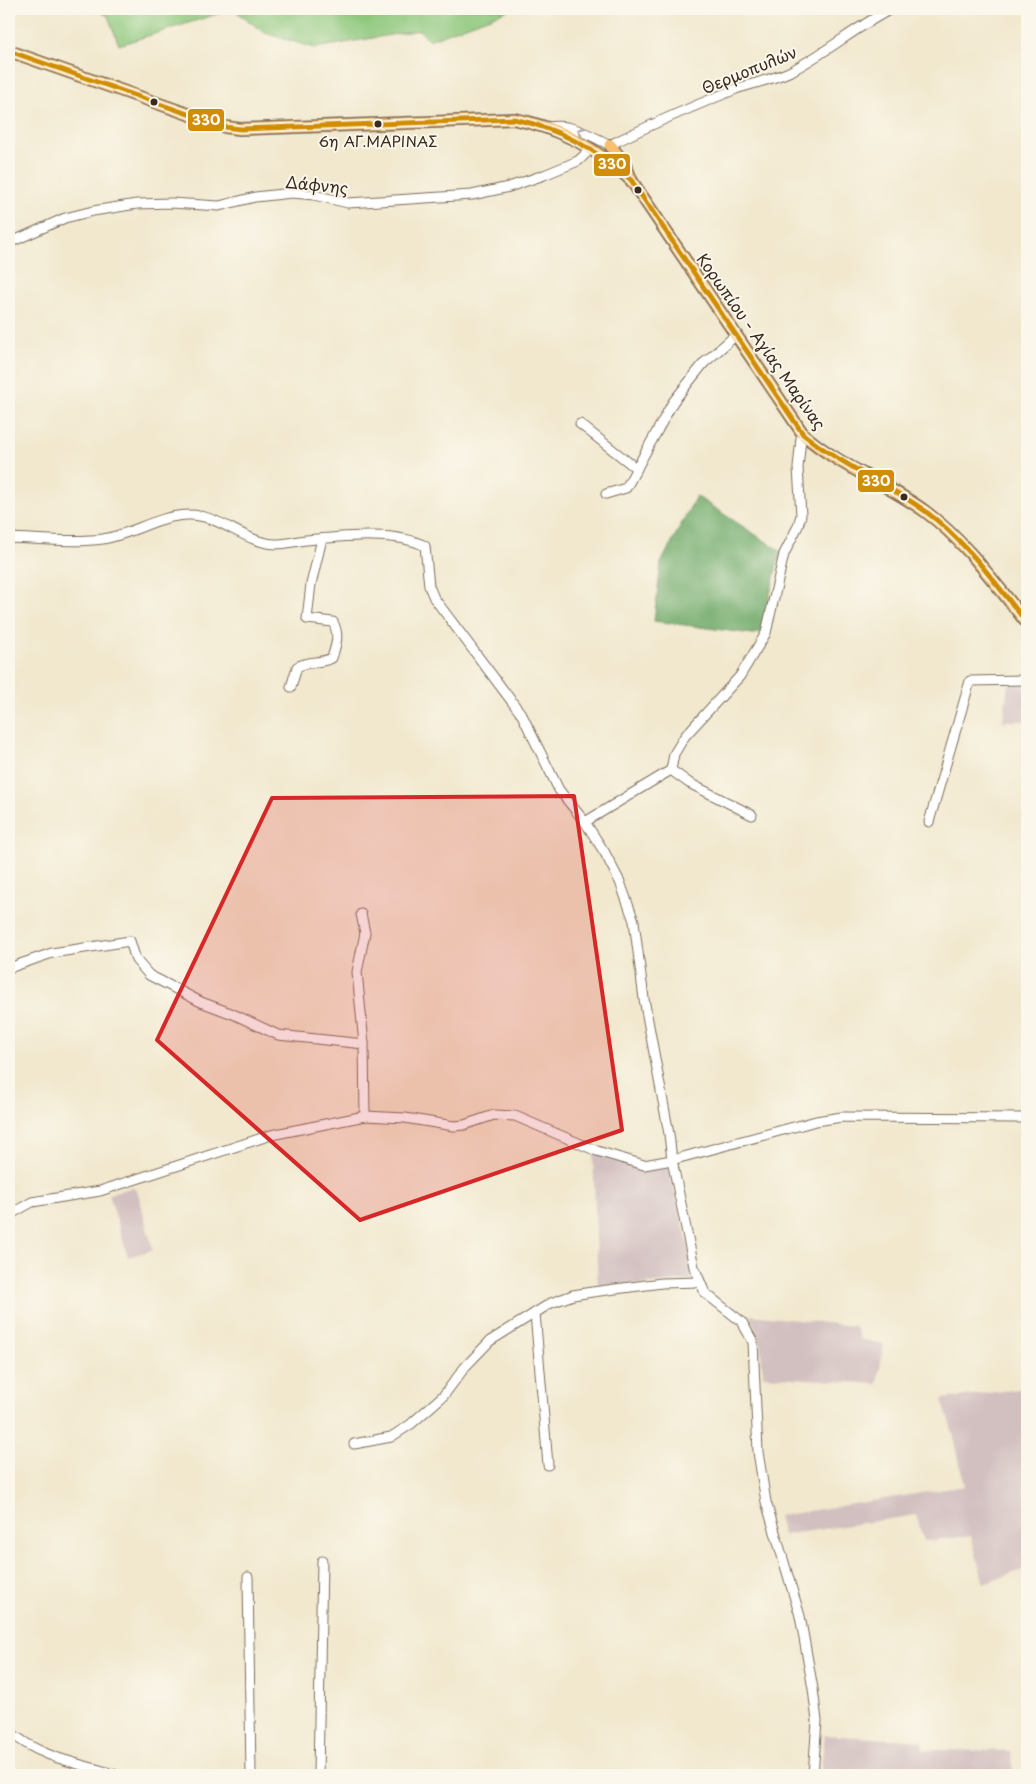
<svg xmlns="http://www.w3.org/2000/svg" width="1036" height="1784" font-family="'Playpen Sans',sans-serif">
	<rect width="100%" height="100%" fill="#fbf7ec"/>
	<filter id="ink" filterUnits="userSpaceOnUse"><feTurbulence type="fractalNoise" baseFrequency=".02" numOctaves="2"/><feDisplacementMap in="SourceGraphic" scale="10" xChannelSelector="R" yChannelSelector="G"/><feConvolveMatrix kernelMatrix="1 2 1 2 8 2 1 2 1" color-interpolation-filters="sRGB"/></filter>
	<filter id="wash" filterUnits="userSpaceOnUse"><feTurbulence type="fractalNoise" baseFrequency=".0096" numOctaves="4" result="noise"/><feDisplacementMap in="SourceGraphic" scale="20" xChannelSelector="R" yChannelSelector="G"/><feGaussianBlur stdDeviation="1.12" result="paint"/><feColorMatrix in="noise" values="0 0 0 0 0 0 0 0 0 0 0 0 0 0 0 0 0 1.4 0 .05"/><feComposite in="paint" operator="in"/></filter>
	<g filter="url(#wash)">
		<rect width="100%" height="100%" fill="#f1e8ce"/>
		<g fill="#d2bfc0">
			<polygon points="1027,684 1027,721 1003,721 1008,685"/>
			<polygon points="593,1152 646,1168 668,1164 697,1279 598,1289"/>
			<polygon points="133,1187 138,1193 153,1250 128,1257 109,1194"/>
			<polygon points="750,1315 855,1326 860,1339 884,1344 877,1384 763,1376 760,1340"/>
			<polygon points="1027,1388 1027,1568 984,1584 971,1536 924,1541 916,1515 783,1535 778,1516 965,1486 953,1433 942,1399"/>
			<polygon points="825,1735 922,1741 923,1750 1011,1751 1013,1775 820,1775"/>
		</g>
		<polygon fill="#8dc77c" stroke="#64784d" points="95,9 511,9 429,40 419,30 315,48 265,33 233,9 119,45 108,16"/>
		<polygon fill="#72ac6c" stroke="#566b45" points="696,496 782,552 777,565 761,632 753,634 654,621 661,563"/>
	</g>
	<g filter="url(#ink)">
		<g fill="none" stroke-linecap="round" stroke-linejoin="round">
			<defs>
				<g id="minor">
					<path d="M549,127C571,123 591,136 610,145C651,124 694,106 736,89C754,83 774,79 791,71C826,53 856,27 891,9"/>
					<polyline points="9,243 65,218 93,211 137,204 171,203 219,206 255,197 292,193 314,195 348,203 472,195 509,187 544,175 578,161 591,149"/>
					<polyline points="580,424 637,469"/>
					<polyline points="606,494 626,488 673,402 704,363 736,335"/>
					<path d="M9,538C40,539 73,543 103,539C133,534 157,516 187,515C218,513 244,543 276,544C286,544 296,541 306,540C339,537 396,530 425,546L429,586L434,598L522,715L559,790L585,822L605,853L620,882L634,921L644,999L669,1134L672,1160L694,1267L705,1293L742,1322L753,1342L758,1452L766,1502L800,1616L813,1689L817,1721L813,1775"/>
					<path d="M291,687L297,667C309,660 320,664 332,658C336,645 340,635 333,622L307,619L311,584L322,539"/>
					<polyline points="671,770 689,783 752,815"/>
					<polyline points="585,822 671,770 674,754 685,736 740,676 766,633 784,554 798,526 801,515 798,468 801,438 803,434"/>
					<polyline points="929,822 970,681 1027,680"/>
					<polyline points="361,914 365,933 357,972 364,1044 365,1116"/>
					<polyline points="9,968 52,953 130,941 136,960 149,975 201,1002 233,1014 278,1035 364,1044"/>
					<polyline points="9,1215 32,1202 100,1191 271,1135 365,1116 405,1118 454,1126 464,1125 494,1115 515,1116 597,1151 644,1165 672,1160 816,1121 842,1117 1027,1118"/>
					<polyline points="535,1313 548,1465"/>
					<polyline points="354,1444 391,1437 411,1424 444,1395 465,1367 490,1341 551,1303 573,1295 592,1292 662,1283 700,1282"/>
					<polyline points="248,1577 251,1775"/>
					<path d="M9,1731C43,1760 77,1762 116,1775"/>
					<polyline points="318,1775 322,1561"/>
				</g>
				<g id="major">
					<path d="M9,51L225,127L240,129L514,119C561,128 596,148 631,180L803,434C840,467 887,483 926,512C966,542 996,585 1027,623"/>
					<polyline points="610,145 625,164 631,179"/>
				</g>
			</defs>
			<use href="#minor" stroke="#7b6c5c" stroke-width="11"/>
			<use href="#major" stroke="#7b6c5c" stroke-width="14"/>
			<use href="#minor" stroke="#fff" stroke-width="9"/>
			<use href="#major" stroke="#f9bf6d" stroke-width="11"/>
			<defs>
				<path id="bus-1" d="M9,51L225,127L240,129L514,119C560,129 596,149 631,180L803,434C841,465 886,483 925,511C966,541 996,584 1027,623"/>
			</defs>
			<use href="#bus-1" stroke="#fbf7ec" stroke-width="9"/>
			<use href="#bus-1" stroke="#d18d06" stroke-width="5"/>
		</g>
		<defs><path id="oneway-chevron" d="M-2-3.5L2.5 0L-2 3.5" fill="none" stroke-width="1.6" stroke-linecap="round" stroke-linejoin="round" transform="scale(1.25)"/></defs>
		<use stroke="#a79f9a" href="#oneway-chevron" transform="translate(581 131) rotate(-156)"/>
	</g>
	<path fill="#d62828" fill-opacity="0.2" stroke="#d62828" stroke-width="4" stroke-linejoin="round" d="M574,796L622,1130L360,1220L157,1040L272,798Z"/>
	<g fill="#3b2a1e" stroke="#fbf7ec" stroke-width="2">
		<circle cx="154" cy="102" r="4.5"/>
		<circle cx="378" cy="124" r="4.5"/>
		<circle cx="638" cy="190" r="4.5"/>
		<circle cx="904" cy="497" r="4.5"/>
	</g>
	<g text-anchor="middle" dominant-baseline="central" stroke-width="4" stroke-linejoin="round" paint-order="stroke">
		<g font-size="15" fill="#3b2a1e" stroke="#fbf7ec">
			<text x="378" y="140">6η ΑΓ.ΜΑΡΙΝΑΣ</text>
		</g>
		<g font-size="16" fill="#3b2a1e" stroke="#fbf7ec">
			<text transform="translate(749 69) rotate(-22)">Θερμοπυλών</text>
			<text transform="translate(317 184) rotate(6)">Δάφνης</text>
			<text transform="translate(762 341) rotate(55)">Κορωπίου - Αγίας Μαρίνας</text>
		</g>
	</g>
	<g stroke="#fbf7ec" stroke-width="2">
		<rect x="187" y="108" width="38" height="24" rx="5" fill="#d18d06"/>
		<rect x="593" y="153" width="38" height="24" rx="5" fill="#d18d06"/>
		<rect x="857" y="469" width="38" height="24" rx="5" fill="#d18d06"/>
	</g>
	<g font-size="14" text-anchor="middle" font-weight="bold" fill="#fff">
		<text x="206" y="125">330</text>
		<text x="612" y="169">330</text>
		<text x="876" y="486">330</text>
	</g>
	<rect width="1036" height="1784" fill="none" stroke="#fbf7ec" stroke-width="30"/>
</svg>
